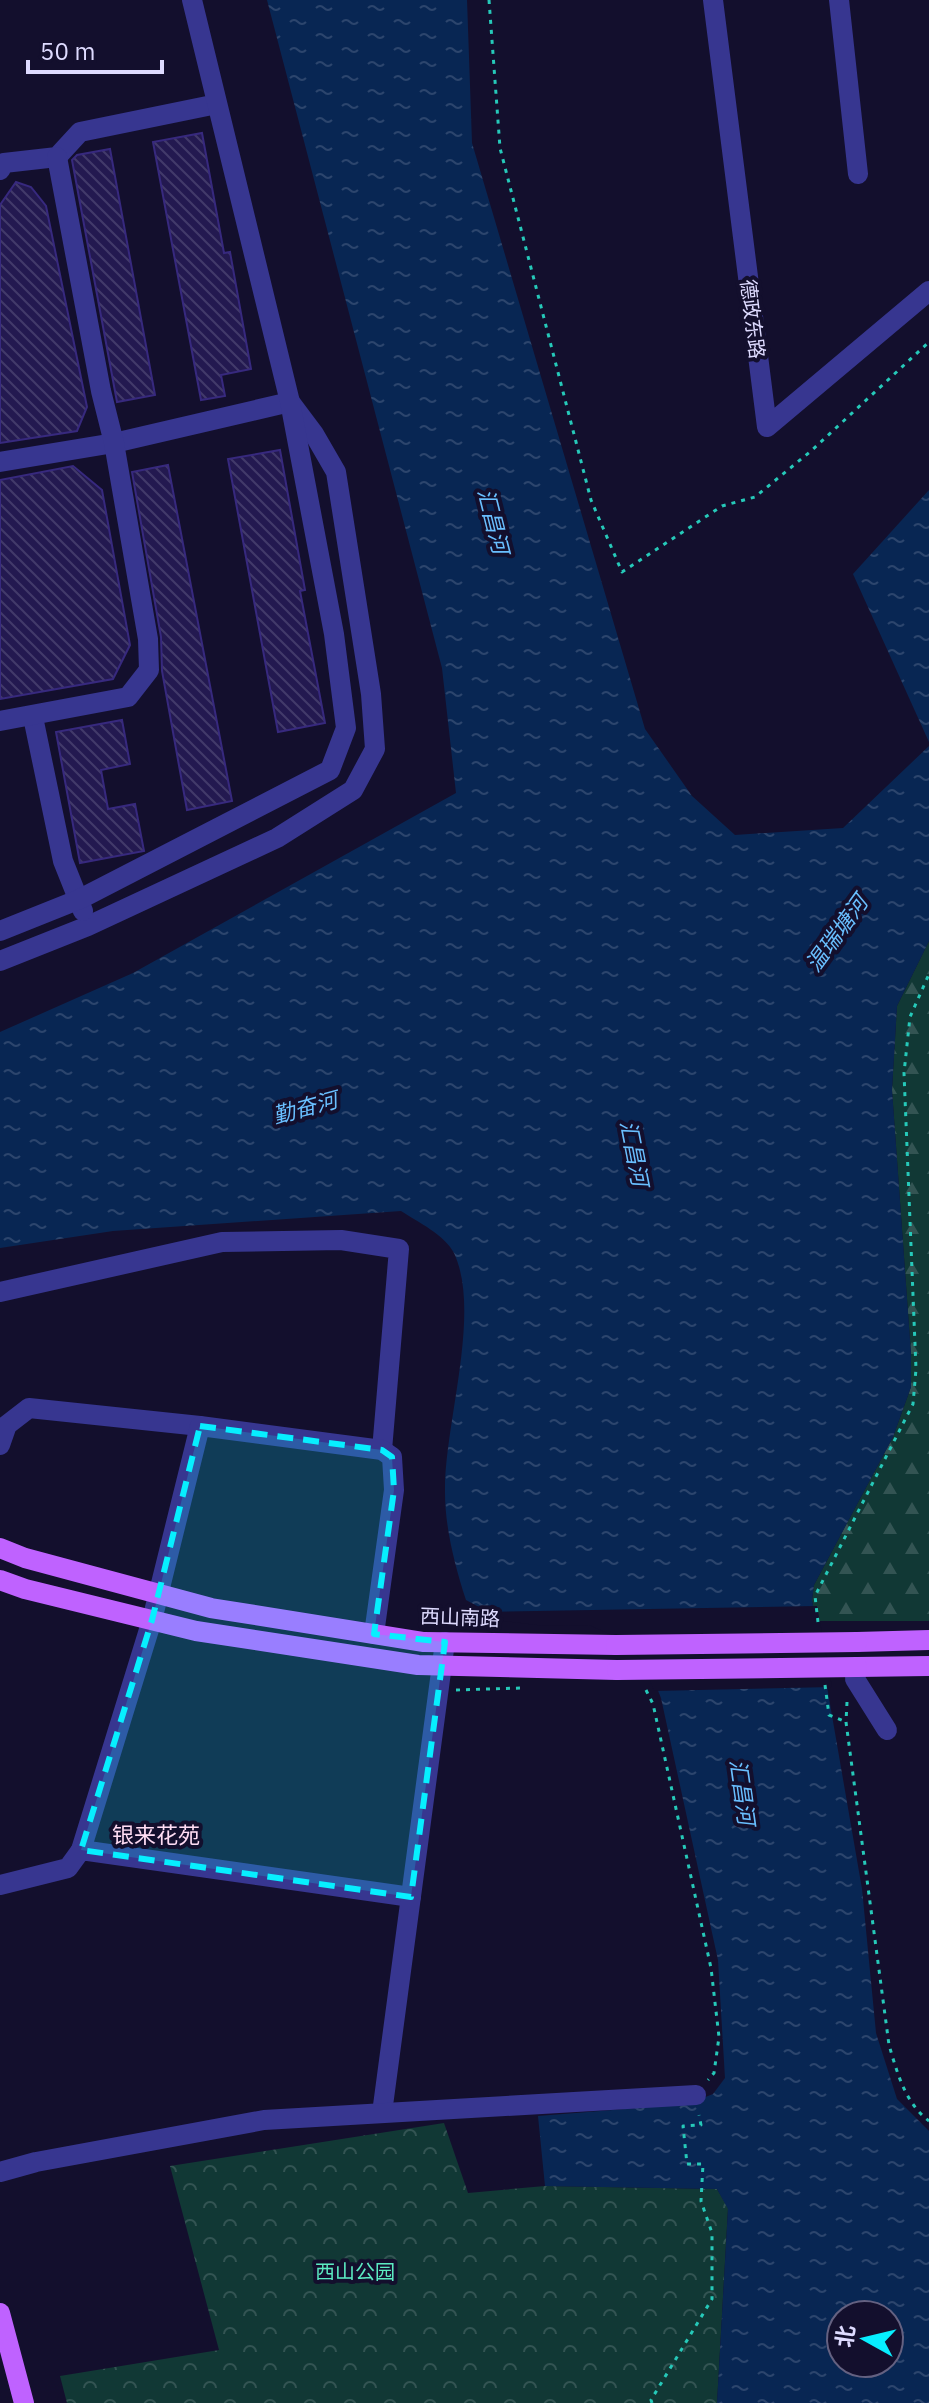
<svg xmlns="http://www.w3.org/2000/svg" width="929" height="2403" font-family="'IBM Plex Sans','Noto Sans SC',sans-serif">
	<defs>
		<pattern id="forest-firs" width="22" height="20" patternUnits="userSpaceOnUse" patternTransform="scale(2)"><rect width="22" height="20" fill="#113835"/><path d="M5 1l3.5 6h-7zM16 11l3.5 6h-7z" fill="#335453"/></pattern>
		<pattern id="park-crowns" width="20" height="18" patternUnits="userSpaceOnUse" patternTransform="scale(2)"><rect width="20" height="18" fill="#113835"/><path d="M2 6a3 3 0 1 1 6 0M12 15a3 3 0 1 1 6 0" fill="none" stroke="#335453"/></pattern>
		<pattern id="water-ripples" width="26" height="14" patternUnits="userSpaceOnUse" patternTransform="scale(2)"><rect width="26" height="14" fill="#082653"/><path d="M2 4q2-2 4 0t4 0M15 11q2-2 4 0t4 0" fill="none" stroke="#2c456d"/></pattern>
		<pattern id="building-back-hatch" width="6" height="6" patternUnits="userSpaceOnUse" patternTransform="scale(2)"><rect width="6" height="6" fill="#231950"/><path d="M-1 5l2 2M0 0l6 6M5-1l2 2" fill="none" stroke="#423a6a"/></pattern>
	</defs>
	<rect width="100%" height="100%" fill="#130f2d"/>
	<polygon fill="url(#forest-firs)" points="929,941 929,1621 816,1621 812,1600 814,1585 893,1437 911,1387 911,1354 892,1090 897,1006"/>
	<polygon fill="url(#park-crowns)" points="444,2123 468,2193 545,2186 717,2189 728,2208 717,2403 67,2403 60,2376 219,2350 170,2166"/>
	<g fill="url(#water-ripples)" fill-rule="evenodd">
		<path d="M267,0H467L472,143L645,729L692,796L735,835L843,828L929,746V941L897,1006L892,1090L911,1354V1387L893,1437L814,1585L812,1600L862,1889L876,2033L897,2099L929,2131V2403H717L728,2209L717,2189L545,2186L538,2116L688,2104L713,2094L725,2078L718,1960L661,1698L645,1658L626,1637L589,1621L496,1616L466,1600C455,1566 445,1528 445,1492C444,1425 482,1313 454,1253C445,1235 418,1222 401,1211L113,1231L0,1248V1032L133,973L456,793L442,668ZM841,2315H889V2363H841Z"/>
		<polygon points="929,490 929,742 853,574"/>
	</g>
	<polygon fill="#130f2d" points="817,1606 832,1687 654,1691 642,1661 623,1640 589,1625 545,1626 495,1620 480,1612"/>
	<g fill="url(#building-back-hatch)" stroke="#37297e" stroke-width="2">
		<polygon points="202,133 224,253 230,252 251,369 221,375 225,396 201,400 153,142"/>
		<polygon points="110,149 155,395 117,402 72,160 77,155"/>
		<polygon points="16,182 31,187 46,206 87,407 77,431 0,443 0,205"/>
		<polygon points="280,450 305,590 300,591 325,723 278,732 228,459"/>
		<polygon points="168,465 232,801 187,810 162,671 161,637 132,472"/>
		<polygon points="73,466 102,490 130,645 113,679 0,699 0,480"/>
		<polygon points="122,720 130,764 101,770 108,809 135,804 144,851 80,863 56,732"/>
	</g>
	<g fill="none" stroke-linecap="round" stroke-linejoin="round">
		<g stroke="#26c9b9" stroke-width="3" stroke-dasharray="4 6" stroke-linecap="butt">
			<polyline points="489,0 500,148 591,500 622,572 722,506 755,497 811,451 929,342"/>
			<polyline points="818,1622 815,1596 913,1404 916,1369 904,1073 910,1017 929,974"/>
			<polyline points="825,1685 829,1715 846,1722"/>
			<polyline points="456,1690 520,1688"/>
			<polyline points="646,1690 653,1704 711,1968 719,2037 714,2073 708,2080"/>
			<path d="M847,1702L846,1722L889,2045C897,2072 905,2103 929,2121"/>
			<polyline points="652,2403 651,2400 712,2299 712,2233 701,2201 703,2164 687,2164 683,2126 701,2125 699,2115"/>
		</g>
		<g stroke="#373690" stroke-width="20">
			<polyline points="713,0 767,427 929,291"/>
			<polyline points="839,0 858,174"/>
			<polyline points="0,170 4,163 57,157 80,132 217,104"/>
			<polyline points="0,462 114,443 290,402 314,434 336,472 371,694 375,749 353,790 277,838 88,926 0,961"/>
			<polyline points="33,717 63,861 83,911"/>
			<polyline points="0,721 128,697 149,670 148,639 114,443 101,391 57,157"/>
			<polyline points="0,931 80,899 330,770 346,728 334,634 290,402 192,0"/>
			<polyline points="0,1292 222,1242 341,1240 399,1249 382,1450"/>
			<polyline points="0,1445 7,1425 29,1408 200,1426"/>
			<polyline points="857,1667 855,1679 887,1730"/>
			<polyline points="81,1850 152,1620 200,1426 382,1450 392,1457 394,1490 374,1634"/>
			<polyline points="0,1885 68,1868 81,1850 411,1897"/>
			<polyline points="382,2113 445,1642"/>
			<polyline points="0,2172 36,2162 264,2120 696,2095"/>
		</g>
		<g stroke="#bf62ff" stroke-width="20">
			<polyline points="0,1548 25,1558 211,1608 424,1642 616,1645"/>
			<polyline points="0,1580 25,1589 196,1631 418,1665 617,1670"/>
			<polyline points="857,1642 929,1640"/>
			<polyline points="857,1667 929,1666"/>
			<polyline points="0,2313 24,2403"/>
		</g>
		<g stroke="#bf62ff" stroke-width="20">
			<polyline points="616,1645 857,1642"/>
			<polyline points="617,1670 857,1667"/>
		</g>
	</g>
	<path fill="#07efff" fill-opacity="0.2" stroke="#07efff" stroke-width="6" stroke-dasharray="16 10" stroke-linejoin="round" d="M200,1426L382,1450L392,1457L394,1490L374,1634L445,1642L411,1897L81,1850L152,1620Z"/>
	<g text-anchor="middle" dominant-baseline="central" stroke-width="8" stroke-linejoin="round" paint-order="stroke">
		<g font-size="20" fill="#dedbff" stroke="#130f2d">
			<text transform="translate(753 319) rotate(83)">德政东路</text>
			<text transform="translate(460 1617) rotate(2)">西山南路</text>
		</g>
		<g font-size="20" fill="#5cebc2" stroke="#130f2d">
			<text x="355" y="2271">西山公园</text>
		</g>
		<g font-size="22" font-style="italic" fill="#69bfff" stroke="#130f2d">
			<text transform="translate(494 521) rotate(76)">汇昌河</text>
			<text transform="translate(836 933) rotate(-54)">温瑞塘河</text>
			<text transform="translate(305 1107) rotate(-15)">勤奋河</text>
			<text transform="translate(635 1153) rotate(79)">汇昌河</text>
			<text transform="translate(743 1792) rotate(82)">汇昌河</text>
		</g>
		<g font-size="22" fill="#ffddf4" stroke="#130f2d">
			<text x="156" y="1834">银来花苑</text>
		</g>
	</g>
	<g transform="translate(865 2339) rotate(278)"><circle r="38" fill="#130f2d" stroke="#646181" stroke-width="2"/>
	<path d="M0-6L14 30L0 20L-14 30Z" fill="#07efff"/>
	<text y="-12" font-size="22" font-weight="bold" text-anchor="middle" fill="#dedbff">北</text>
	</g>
	<path d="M28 60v12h134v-12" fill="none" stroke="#dedbff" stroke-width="4"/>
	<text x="40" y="60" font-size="24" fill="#dedbff" stroke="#130f2d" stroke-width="6" paint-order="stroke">50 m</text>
</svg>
